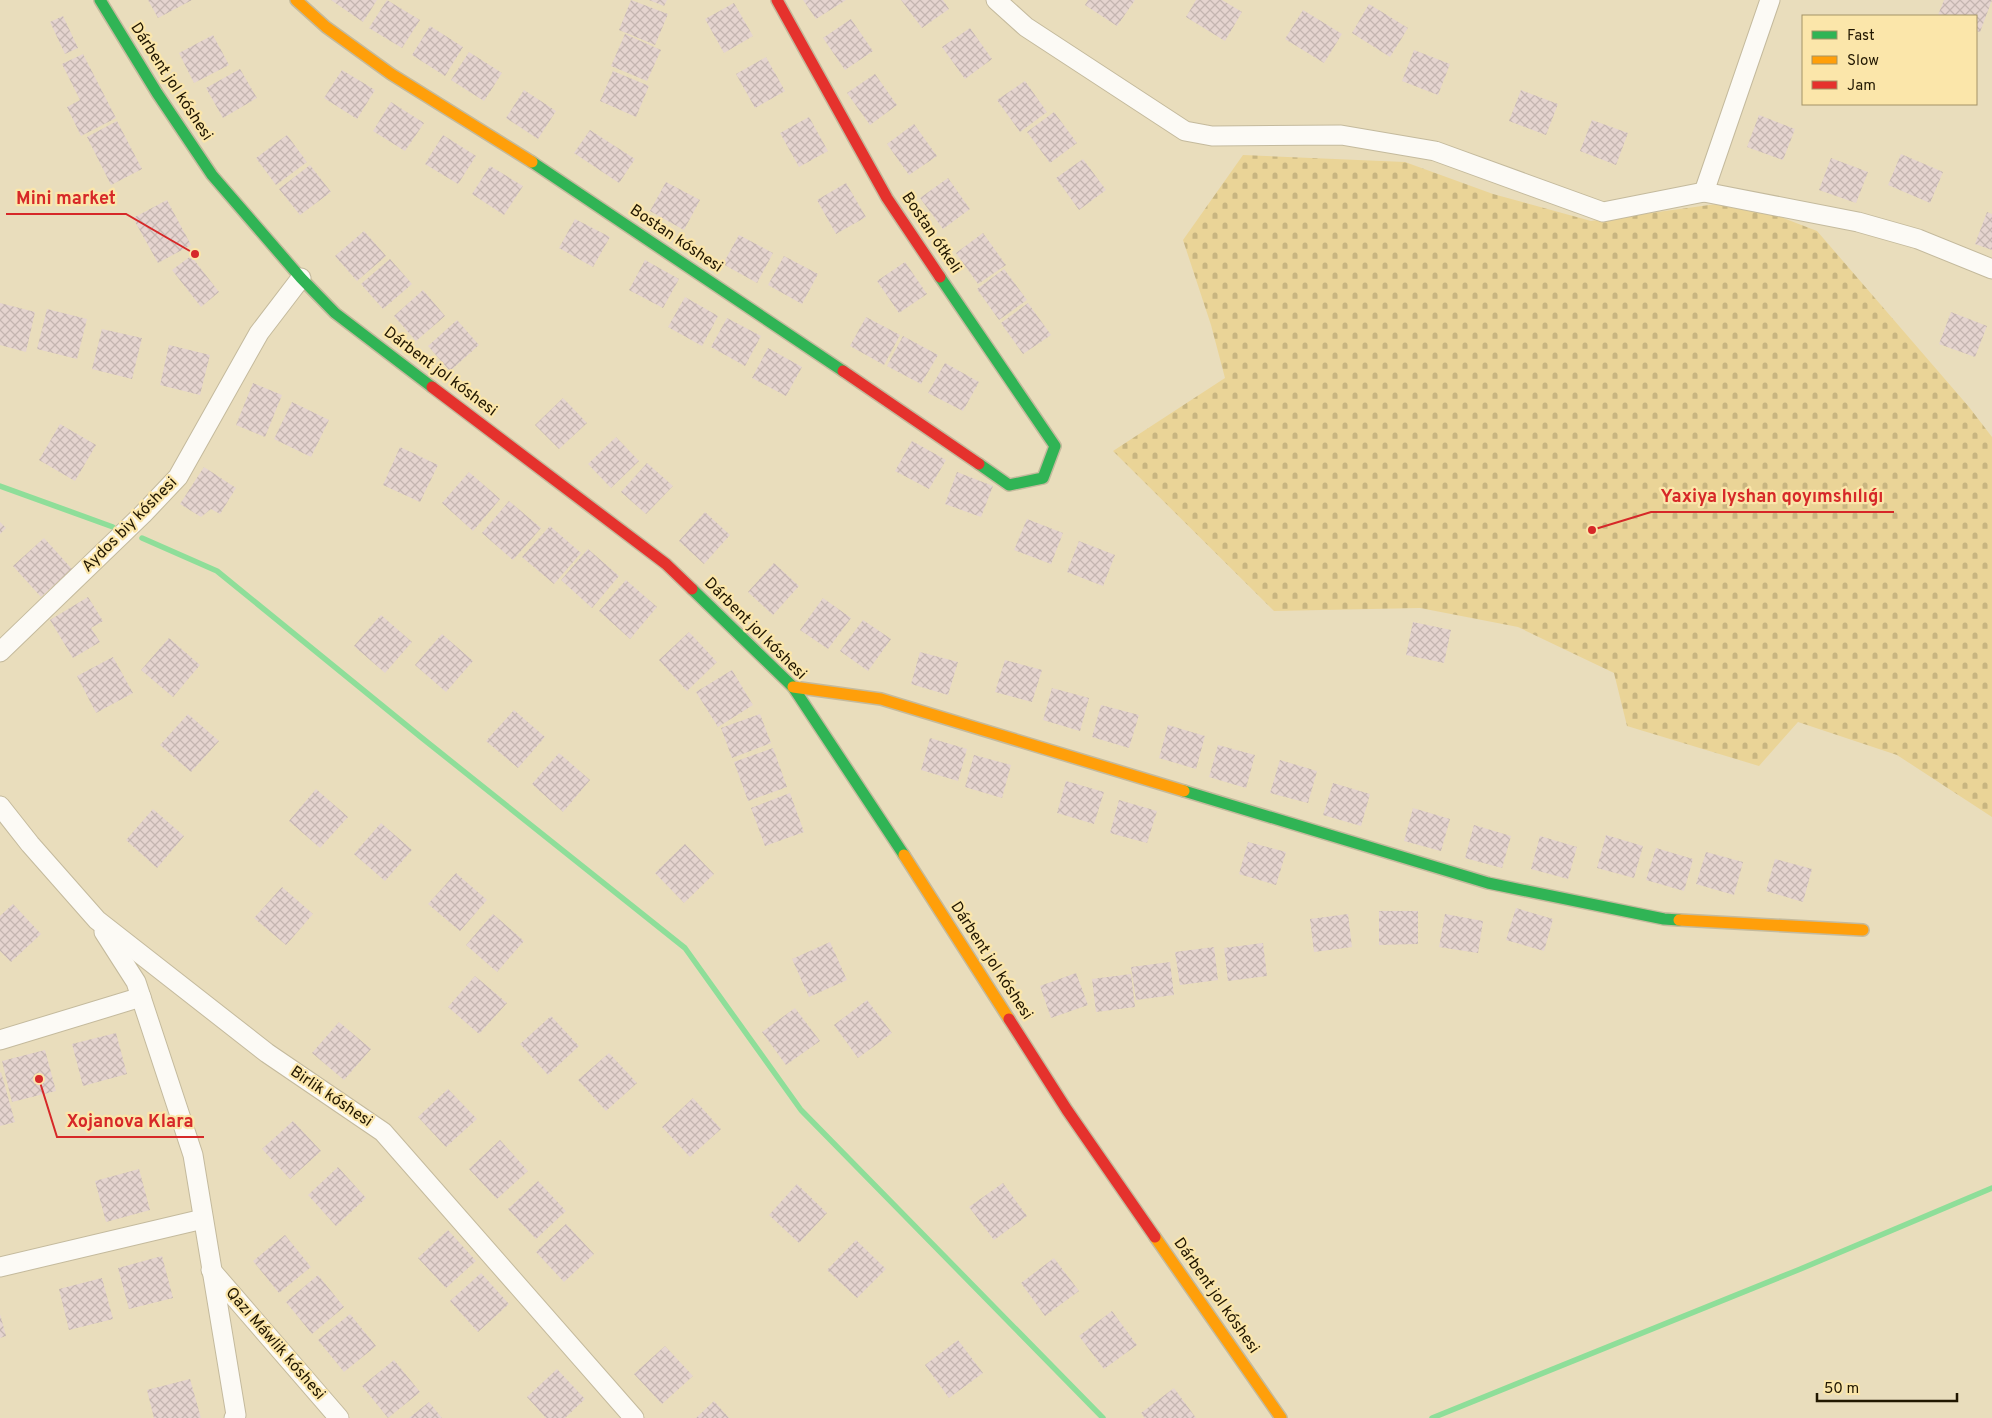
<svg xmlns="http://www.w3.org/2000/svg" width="1992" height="1418" font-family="Overpass,sans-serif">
	<defs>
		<pattern id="cemetery-stones" width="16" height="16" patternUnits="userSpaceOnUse" patternTransform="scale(1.25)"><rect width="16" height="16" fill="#ead497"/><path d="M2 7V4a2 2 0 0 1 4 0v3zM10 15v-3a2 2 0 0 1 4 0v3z" fill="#c8b580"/></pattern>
		<pattern id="building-cross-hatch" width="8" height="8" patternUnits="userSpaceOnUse" patternTransform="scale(1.25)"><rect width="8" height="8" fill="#e5d4cf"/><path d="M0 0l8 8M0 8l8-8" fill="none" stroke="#c4b5b0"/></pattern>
	</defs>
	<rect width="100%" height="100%" fill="#e9ddbc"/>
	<polygon fill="url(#cemetery-stones)" points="1243,155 1405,162 1493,194 1591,221 1739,201 1817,231 1969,407 1992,437 1992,817 1897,755 1798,722 1759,766 1627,726 1614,673 1518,627 1420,608 1274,611 1113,451 1225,378 1211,325 1183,240"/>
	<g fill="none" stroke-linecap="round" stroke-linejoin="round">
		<g stroke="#8ede99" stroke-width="5.5">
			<polyline points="0,486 113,527"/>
			<polyline points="142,538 217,571 422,738 685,948 801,1110 1103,1418"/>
			<polyline points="1432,1418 1798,1270 1992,1188"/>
		</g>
	</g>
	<g fill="url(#building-cross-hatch)">
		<polygon points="148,0 192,0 158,18"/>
		<polygon points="331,0 377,0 363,22"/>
		<polygon points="387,0 420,20 402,48 369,28"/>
		<polygon points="631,0 668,14 655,45 619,30"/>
		<polygon points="649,0 667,0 664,6"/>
		<polygon points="803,0 846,0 816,19"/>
		<polygon points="901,0 943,0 949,9 922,28"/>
		<polygon points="1088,0 1135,0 1117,26 1085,5"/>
		<polygon points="1196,0 1222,0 1242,12 1225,41 1186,17"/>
		<polygon points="1944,0 1992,0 1980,32 1976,31 1976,16 1938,15"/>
		<polygon points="734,3 753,36 724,53 705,19"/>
		<polygon points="1369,4 1408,28 1390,57 1352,33"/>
		<polygon points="1303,10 1342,34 1324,63 1285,39"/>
		<polygon points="63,16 78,48 65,54 50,22"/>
		<polygon points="851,19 873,51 845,70 823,38"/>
		<polygon points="430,26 463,47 445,76 412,55"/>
		<polygon points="970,28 992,59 965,79 942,47"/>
		<polygon points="625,34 661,50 647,81 611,66"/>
		<polygon points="213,35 229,65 194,83 179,53"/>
		<polygon points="1414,50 1450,64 1438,95 1402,81"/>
		<polygon points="469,52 502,73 484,101 451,80"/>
		<polygon points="83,54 116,118 81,136 67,107 80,100 62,64"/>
		<polygon points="766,57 785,91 755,108 736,74"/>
		<polygon points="240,69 257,98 223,118 206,88"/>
		<polygon points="342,70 375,90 357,119 324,98"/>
		<polygon points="613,71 649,86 636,117 600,101"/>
		<polygon points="875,74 897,105 870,125 847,93"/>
		<polygon points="1025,81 1047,112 1020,132 997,100"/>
		<polygon points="524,90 556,111 538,139 506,118"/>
		<polygon points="1521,90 1558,104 1546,135 1509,121"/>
		<polygon points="391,102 424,123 405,151 373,131"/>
		<polygon points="1054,112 1077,143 1050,163 1027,132"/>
		<polygon points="1759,115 1795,129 1783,160 1747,147"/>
		<polygon points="809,117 828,151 799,167 780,133"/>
		<polygon points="1592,120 1628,133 1616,165 1580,151"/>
		<polygon points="117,121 142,169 111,185 87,137"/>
		<polygon points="914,124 937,156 909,175 887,144"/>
		<polygon points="590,130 635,159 619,183 574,153"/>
		<polygon points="287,135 307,162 276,185 256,158"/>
		<polygon points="443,135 476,156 458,184 425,164"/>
		<polygon points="1901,154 1943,172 1930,203 1888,185"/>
		<polygon points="1831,158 1868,172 1856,203 1819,190"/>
		<polygon points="1083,159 1106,190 1079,210 1056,178"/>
		<polygon points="310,165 331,192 300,215 279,189"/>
		<polygon points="490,166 523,186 504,215 472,194"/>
		<polygon points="948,178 970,209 943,229 920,198"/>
		<polygon points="666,182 700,200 684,230 650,211"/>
		<polygon points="846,183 866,217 836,234 817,200"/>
		<polygon points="167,200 191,245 158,263 133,218"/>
		<polygon points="1987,212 1992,214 1992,250 1975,244"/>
		<polygon points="575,219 610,237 593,267 559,248"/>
		<polygon points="364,231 386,256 357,281 335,256"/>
		<polygon points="983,233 1006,265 978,284 956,253"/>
		<polygon points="739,235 773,253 757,283 723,264"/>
		<polygon points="191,256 219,292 201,307 172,270"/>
		<polygon points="784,256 818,274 802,304 768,285"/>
		<polygon points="390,259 412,284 383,309 361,284"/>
		<polygon points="645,260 679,279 663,308 629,290"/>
		<polygon points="905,262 927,294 899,313 877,281"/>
		<polygon points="1004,269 1027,300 999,320 977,289"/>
		<polygon points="423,290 445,316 416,341 394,316"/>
		<polygon points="685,297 718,316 702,346 668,327"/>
		<polygon points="0,303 35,312 26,352 0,345"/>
		<polygon points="1028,303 1051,335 1023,354 1001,323"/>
		<polygon points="47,309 87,319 77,359 37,349"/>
		<polygon points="1951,312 1987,326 1975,357 1939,344"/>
		<polygon points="866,317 900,335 884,365 850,346"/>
		<polygon points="727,318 761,336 745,366 711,347"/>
		<polygon points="457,320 479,345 450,371 428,346"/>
		<polygon points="102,329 142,338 132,379 92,369"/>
		<polygon points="903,336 938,355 921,384 887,366"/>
		<polygon points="169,345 210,355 200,395 160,385"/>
		<polygon points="768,348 802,367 786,396 752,378"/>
		<polygon points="945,363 979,382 963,411 928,393"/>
		<polygon points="253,383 282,395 265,437 236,425"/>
		<polygon points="563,398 587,423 559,449 535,425"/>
		<polygon points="292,402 329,420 311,457 274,439"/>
		<polygon points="60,424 96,445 75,481 39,460"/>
		<polygon points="616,437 639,461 611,488 588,464"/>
		<polygon points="912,441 946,460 929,489 895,471"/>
		<polygon points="400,447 438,465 420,502 383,485"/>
		<polygon points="647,463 673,486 646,514 621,492"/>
		<polygon points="204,467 236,488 220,514 211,509 201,517 180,504"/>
		<polygon points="469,472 500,499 473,531 442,503"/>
		<polygon points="957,472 993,486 981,517 945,504"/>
		<polygon points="509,501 541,528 513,560 482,533"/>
		<polygon points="705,512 730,535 704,564 679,541"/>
		<polygon points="1027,519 1063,533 1051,564 1014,550"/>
		<polygon points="0,522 6,528 0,534"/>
		<polygon points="550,526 581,553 554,584 522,557"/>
		<polygon points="44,538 72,569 41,597 13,566"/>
		<polygon points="1079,541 1115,555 1103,586 1067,572"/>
		<polygon points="588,549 619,576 592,608 561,580"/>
		<polygon points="774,563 799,586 773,615 748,592"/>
		<polygon points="626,580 657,607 630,639 599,611"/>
		<polygon points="88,597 103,621 91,628 100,642 73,658 50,620"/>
		<polygon points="823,598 851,618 828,649 800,630"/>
		<polygon points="381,615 412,642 385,673 354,646"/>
		<polygon points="863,620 891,639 868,671 840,651"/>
		<polygon points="1413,622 1451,630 1444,663 1406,655"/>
		<polygon points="689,632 717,662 687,691 659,660"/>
		<polygon points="442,634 473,661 446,692 415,665"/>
		<polygon points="169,638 200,665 173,697 141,670"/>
		<polygon points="920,652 958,662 948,695 911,684"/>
		<polygon points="113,657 133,693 96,713 77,676"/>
		<polygon points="1005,660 1042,670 1032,702 995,692"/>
		<polygon points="732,670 753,705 718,727 696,692"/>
		<polygon points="1052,688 1089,698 1080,731 1043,720"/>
		<polygon points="1101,705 1139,715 1129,748 1092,737"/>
		<polygon points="514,710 545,737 518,768 486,741"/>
		<polygon points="188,714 219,741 191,772 160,745"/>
		<polygon points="760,714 771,743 732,758 721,728"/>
		<polygon points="1168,725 1205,736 1196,769 1159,758"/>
		<polygon points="930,738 967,749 958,781 921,770"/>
		<polygon points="1218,745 1255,755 1246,788 1209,777"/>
		<polygon points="773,748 787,787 748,801 734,762"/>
		<polygon points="559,753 590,780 563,812 532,784"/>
		<polygon points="974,755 1011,765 1002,798 965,787"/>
		<polygon points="1280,760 1317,771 1308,803 1270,793"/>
		<polygon points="1066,781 1104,792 1094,824 1057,813"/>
		<polygon points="1333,783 1370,794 1361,826 1323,815"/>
		<polygon points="316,789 348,817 320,848 289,821"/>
		<polygon points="790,793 804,832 765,846 751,808"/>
		<polygon points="1119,800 1157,811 1147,843 1110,833"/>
		<polygon points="1413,808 1450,819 1441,851 1404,841"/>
		<polygon points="153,809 184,836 157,868 126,840"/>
		<polygon points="381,823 412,850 385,881 354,854"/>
		<polygon points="1474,825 1511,836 1502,868 1465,858"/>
		<polygon points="1606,835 1643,846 1634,878 1597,868"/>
		<polygon points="1540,836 1577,847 1568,879 1531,869"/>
		<polygon points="1248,842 1286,852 1276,885 1239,874"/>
		<polygon points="685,844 714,874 684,903 655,873"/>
		<polygon points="1656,848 1693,859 1684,891 1646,880"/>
		<polygon points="1706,852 1743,862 1734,895 1696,884"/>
		<polygon points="1775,859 1812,869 1803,902 1766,891"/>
		<polygon points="456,873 487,900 460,931 428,904"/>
		<polygon points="282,887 313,914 286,945 254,918"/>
		<polygon points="13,904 41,934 11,962 0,951 0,916"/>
		<polygon points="1516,908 1553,919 1544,951 1506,940"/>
		<polygon points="1379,911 1418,911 1418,944 1379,945"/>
		<polygon points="493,914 524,941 497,972 466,945"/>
		<polygon points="1348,914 1352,947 1314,952 1310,919"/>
		<polygon points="1445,914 1483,921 1478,953 1439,947"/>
		<polygon points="830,942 847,980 809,997 792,959"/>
		<polygon points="1263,943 1267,976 1228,981 1224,948"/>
		<polygon points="1214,947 1218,980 1180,985 1175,952"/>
		<polygon points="1170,962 1174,995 1136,1000 1131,967"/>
		<polygon points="1076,973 1088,1005 1051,1018 1040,986"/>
		<polygon points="1131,974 1135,1007 1096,1012 1092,979"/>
		<polygon points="475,976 507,1003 479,1034 448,1007"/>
		<polygon points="867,1000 892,1033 858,1058 834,1025"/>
		<polygon points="795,1008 820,1041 786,1065 762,1032"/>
		<polygon points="551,1016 579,1046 548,1075 520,1044"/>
		<polygon points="339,1022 371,1049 344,1080 312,1053"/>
		<polygon points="116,1033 127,1074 83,1086 72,1044"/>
		<polygon points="45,1050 56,1091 12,1102 2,1061"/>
		<polygon points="609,1053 637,1083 606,1111 578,1080"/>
		<polygon points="1,1072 15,1122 0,1126 0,1073"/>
		<polygon points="448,1089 477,1119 446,1147 418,1117"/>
		<polygon points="693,1098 721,1129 690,1157 662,1127"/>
		<polygon points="293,1121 321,1151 290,1179 262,1149"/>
		<polygon points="500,1140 528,1171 497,1199 469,1169"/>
		<polygon points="338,1167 366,1198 336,1226 308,1195"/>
		<polygon points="139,1169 150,1210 106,1222 95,1181"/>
		<polygon points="538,1181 566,1211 536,1239 508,1209"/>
		<polygon points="1003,1183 1027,1216 994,1240 969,1207"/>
		<polygon points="797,1184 827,1213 799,1243 769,1215"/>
		<polygon points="566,1224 594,1254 564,1282 536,1252"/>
		<polygon points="448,1230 476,1261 446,1288 418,1258"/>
		<polygon points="285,1235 311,1267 279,1293 253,1261"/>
		<polygon points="856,1240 886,1269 857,1298 827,1270"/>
		<polygon points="162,1256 173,1298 129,1309 118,1268"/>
		<polygon points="1054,1258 1079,1291 1045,1316 1021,1283"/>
		<polygon points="481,1273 509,1304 478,1332 450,1301"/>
		<polygon points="318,1275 344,1307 312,1334 286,1302"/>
		<polygon points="102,1278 113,1319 69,1330 59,1289"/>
		<polygon points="1112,1311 1137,1345 1104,1369 1079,1336"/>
		<polygon points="0,1314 6,1336 0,1338"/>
		<polygon points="350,1314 376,1346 344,1372 318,1340"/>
		<polygon points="958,1340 983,1373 949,1398 925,1365"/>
		<polygon points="665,1346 693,1376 662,1404 634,1374"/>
		<polygon points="394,1360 420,1392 388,1418 362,1386"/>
		<polygon points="557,1369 585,1399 565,1418 546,1418 527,1397"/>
		<polygon points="190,1379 201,1418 154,1418 147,1390"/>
		<polygon points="1174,1388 1196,1418 1145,1418 1141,1413"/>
		<polygon points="714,1401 729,1418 696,1418"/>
		<polygon points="429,1402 442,1418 409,1418"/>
	</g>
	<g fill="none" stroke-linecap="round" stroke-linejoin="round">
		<defs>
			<g id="street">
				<polyline points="996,0 1026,27 1185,131 1212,136 1341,135 1435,151 1603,212 1704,192 1858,222 1918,239 1992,269"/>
				<polyline points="1704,192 1770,0"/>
				<polyline points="0,652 143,514 178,477 259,333 301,278"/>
				<polyline points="0,806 30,844 97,920 267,1053 383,1132 634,1418"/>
				<polyline points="104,932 136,982 193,1155 236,1415 234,1418"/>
				<polyline points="0,1040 141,997"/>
				<polyline points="0,1267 203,1219"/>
				<polyline points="211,1270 339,1418"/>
			</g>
			<g id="fast">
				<polyline points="100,0 157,93 212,175 301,278 335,313 432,387"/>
				<polyline points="532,162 843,371"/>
				<polyline points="940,277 1055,446 1043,478 1009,485 979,464"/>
				<polyline points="692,589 793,687 904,855"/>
				<polyline points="1184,791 1488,883 1664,919 1679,920"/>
			</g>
			<g id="slow">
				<polyline points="296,0 326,27 391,74 532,162"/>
				<polyline points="793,687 881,699 1184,791"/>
				<polyline points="904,855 1009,1019"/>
				<polyline points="1679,920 1863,930"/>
				<polyline points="1155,1237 1281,1418"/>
			</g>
			<g id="jam">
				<polyline points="777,0 887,198 940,277"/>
				<polyline points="843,371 979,464"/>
				<polyline points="432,387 666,564 692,589"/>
				<polyline points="1009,1019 1067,1110 1155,1237"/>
			</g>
		</defs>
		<use href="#street" stroke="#c4ba9d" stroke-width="21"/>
		<use href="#fast" stroke="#c4ba9d" stroke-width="14"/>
		<use href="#slow" stroke="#c4ba9d" stroke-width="14"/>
		<use href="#jam" stroke="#c4ba9d" stroke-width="14"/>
		<use href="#street" stroke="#fcfaf5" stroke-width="19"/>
		<use href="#fast" stroke="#30b455" stroke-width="11"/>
		<use href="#slow" stroke="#ff9f0a" stroke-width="11"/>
		<use href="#jam" stroke="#e5322d" stroke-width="11"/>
	</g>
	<g text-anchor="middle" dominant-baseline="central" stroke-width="4.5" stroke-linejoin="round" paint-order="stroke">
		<g font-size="16" fill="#211700" stroke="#fbe6aa">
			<text transform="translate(171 82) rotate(57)">Dárbent jol kóshesi</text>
			<text transform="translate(931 233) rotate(56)">Bostan ótkeli</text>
			<text transform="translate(676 239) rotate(34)">Bostan kóshesi</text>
			<text transform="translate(440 372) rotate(37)">Dárbent jol kóshesi</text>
			<text transform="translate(130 525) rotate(-45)">Aydos biy kóshesi</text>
			<text transform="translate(755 629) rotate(45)">Dárbent jol kóshesi</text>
			<text transform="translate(991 961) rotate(57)">Dárbent jol kóshesi</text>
			<text transform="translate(331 1097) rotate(34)">Birlik kóshesi</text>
			<text transform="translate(1216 1296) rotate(55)">Dárbent jol kóshesi</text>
			<text transform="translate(275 1344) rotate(49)">Qazı Máwlik kóshesi</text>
		</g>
	</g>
	<path fill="none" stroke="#d62828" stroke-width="2" d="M195 254L126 214H6M1592 530L1651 512H1894M39 1079L57 1137H204"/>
	<g fill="#d62828" stroke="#fbe6aa" stroke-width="2">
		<circle cx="195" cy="254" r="5"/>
		<circle cx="1592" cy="530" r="5"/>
		<circle cx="39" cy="1079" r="5"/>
	</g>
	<g font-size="18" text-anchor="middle" font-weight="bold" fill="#d62828" stroke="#fbe6aa" stroke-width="4.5" stroke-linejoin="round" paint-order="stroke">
		<text x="66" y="204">Mini market</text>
		<text x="1772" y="502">Yaxiya Iyshan qoyımshılıǵı</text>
		<text x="130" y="1127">Xojanova Klara</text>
	</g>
	<rect x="1802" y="15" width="175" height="90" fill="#fbe6aa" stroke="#a49366"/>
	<rect x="1812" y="31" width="25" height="8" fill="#30b455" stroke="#a49366"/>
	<text x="1847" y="40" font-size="15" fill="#211700">Fast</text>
	<rect x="1812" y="56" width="25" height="8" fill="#ff9f0a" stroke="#a49366"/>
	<text x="1847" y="65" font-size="15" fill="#211700">Slow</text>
	<rect x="1812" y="81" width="25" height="8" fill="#e5322d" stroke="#a49366"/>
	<text x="1847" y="90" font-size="15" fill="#211700">Jam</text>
	<path d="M1817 1393v8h140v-8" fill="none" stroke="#211700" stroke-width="2.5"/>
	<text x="1824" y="1393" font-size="15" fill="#211700" stroke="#fbe6aa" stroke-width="4" paint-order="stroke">50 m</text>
</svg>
